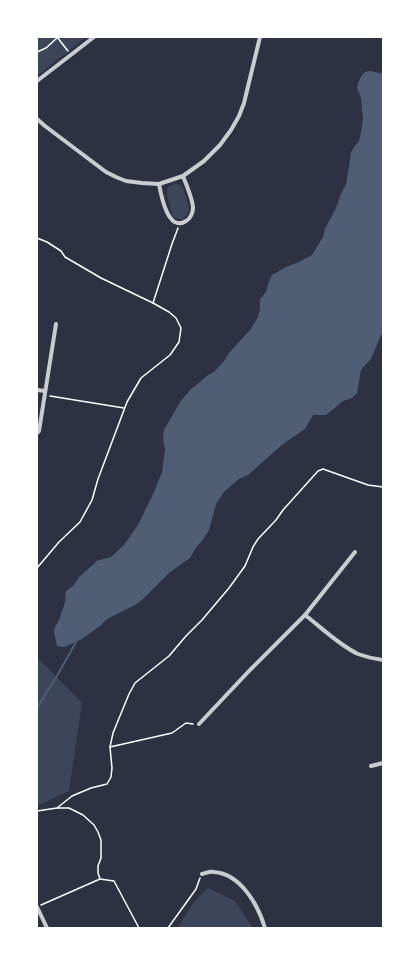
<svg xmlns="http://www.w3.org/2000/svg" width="420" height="965" font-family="Roboto,sans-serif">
	<rect width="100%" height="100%" fill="#2d3142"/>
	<g fill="#3c4559">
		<polygon points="37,37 86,37 37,76"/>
		<path d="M175,184L181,185L184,190L189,209L187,215L182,219C178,219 175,219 173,216C171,213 170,209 170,206C167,197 163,187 175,184Z"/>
		<polygon points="37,657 82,703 69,791 37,806"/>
		<polygon points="208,888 235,901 253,928 178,928 178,927 194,902"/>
	</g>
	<polygon fill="#4f5d75" points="370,71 379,73 383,73 383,333 381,335 371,359 365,365 361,370 357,393 352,398 343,401 331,411 326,415 313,415 305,429 283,444 248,475 239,479 224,492 216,504 209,530 202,541 197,546 190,558 169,573 143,599 135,605 107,619 100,626 82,639 69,645 64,647 57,646 54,632 55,627 59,620 65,602 66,591 74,585 79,577 94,564 96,561 111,557 124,545 138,525 154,492 162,472 165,449 163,440 164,430 180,402 191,389 194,387 208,375 214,372 224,361 229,353 250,330 258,317 260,308 260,299 266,292 269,281 272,275 286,267 299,262 312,255 323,237 325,229 335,210 338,203 340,196 346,184 349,167 351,152 354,147 359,141 361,132 363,119 361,98 357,88 358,83 362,75 365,72"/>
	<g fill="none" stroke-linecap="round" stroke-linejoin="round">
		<polyline stroke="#4f5d75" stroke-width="2" points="37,708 57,676 76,642"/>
		<g stroke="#fff" stroke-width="1.5">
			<polyline points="57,37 68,51"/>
			<polyline points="37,52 46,48 58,37"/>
			<polyline points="37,238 47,242 61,251 65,257 101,278 153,303 169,312 176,318 181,328 179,342 170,355 141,378 127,402 98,479 92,500 80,522 59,542 37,568"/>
			<polyline points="153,303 172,244 178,228"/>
			<polyline points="50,396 124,408"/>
			<polyline points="110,747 172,733 186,723 193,724"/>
			<polyline points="57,808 69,808 83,815 94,825 98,832 101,840 101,858 98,866 98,873 100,879 114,881 139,928"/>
			<polyline points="37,811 57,808 72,796 91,788 107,784 111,777 112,768 110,747 113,733 129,694 135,683 169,656 186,636 202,620 229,588 245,566 253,547 258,539 276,520 283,510 318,471 323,469 368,485 383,487"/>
			<polyline points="41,905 100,879"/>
			<polyline points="168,928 196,889 200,878"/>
		</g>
		<g stroke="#caccd0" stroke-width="4">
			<polyline points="37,81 94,37"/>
			<polyline points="37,119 45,126 106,172 116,177 126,181 142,183 159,184 183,176 204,161 220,145 231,130 239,116 244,103 260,37"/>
			<path d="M159,184C161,195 168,233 186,221C190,219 193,213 193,208C193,200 186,184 183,176"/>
			<polyline points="37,390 45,391"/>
			<polyline points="37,433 39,431 56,324"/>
			<path d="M305,615C322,628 339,645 358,654C366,657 375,659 383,660"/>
			<polyline points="199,724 249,671 305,615 355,552"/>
			<polyline points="371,766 383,763"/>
			<path d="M202,874C206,873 210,871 214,872C241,874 258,905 265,928"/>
			<polyline points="37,907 47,928"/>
		</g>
	</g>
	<rect width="420" height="965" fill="none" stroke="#ffffff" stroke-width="76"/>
</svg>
